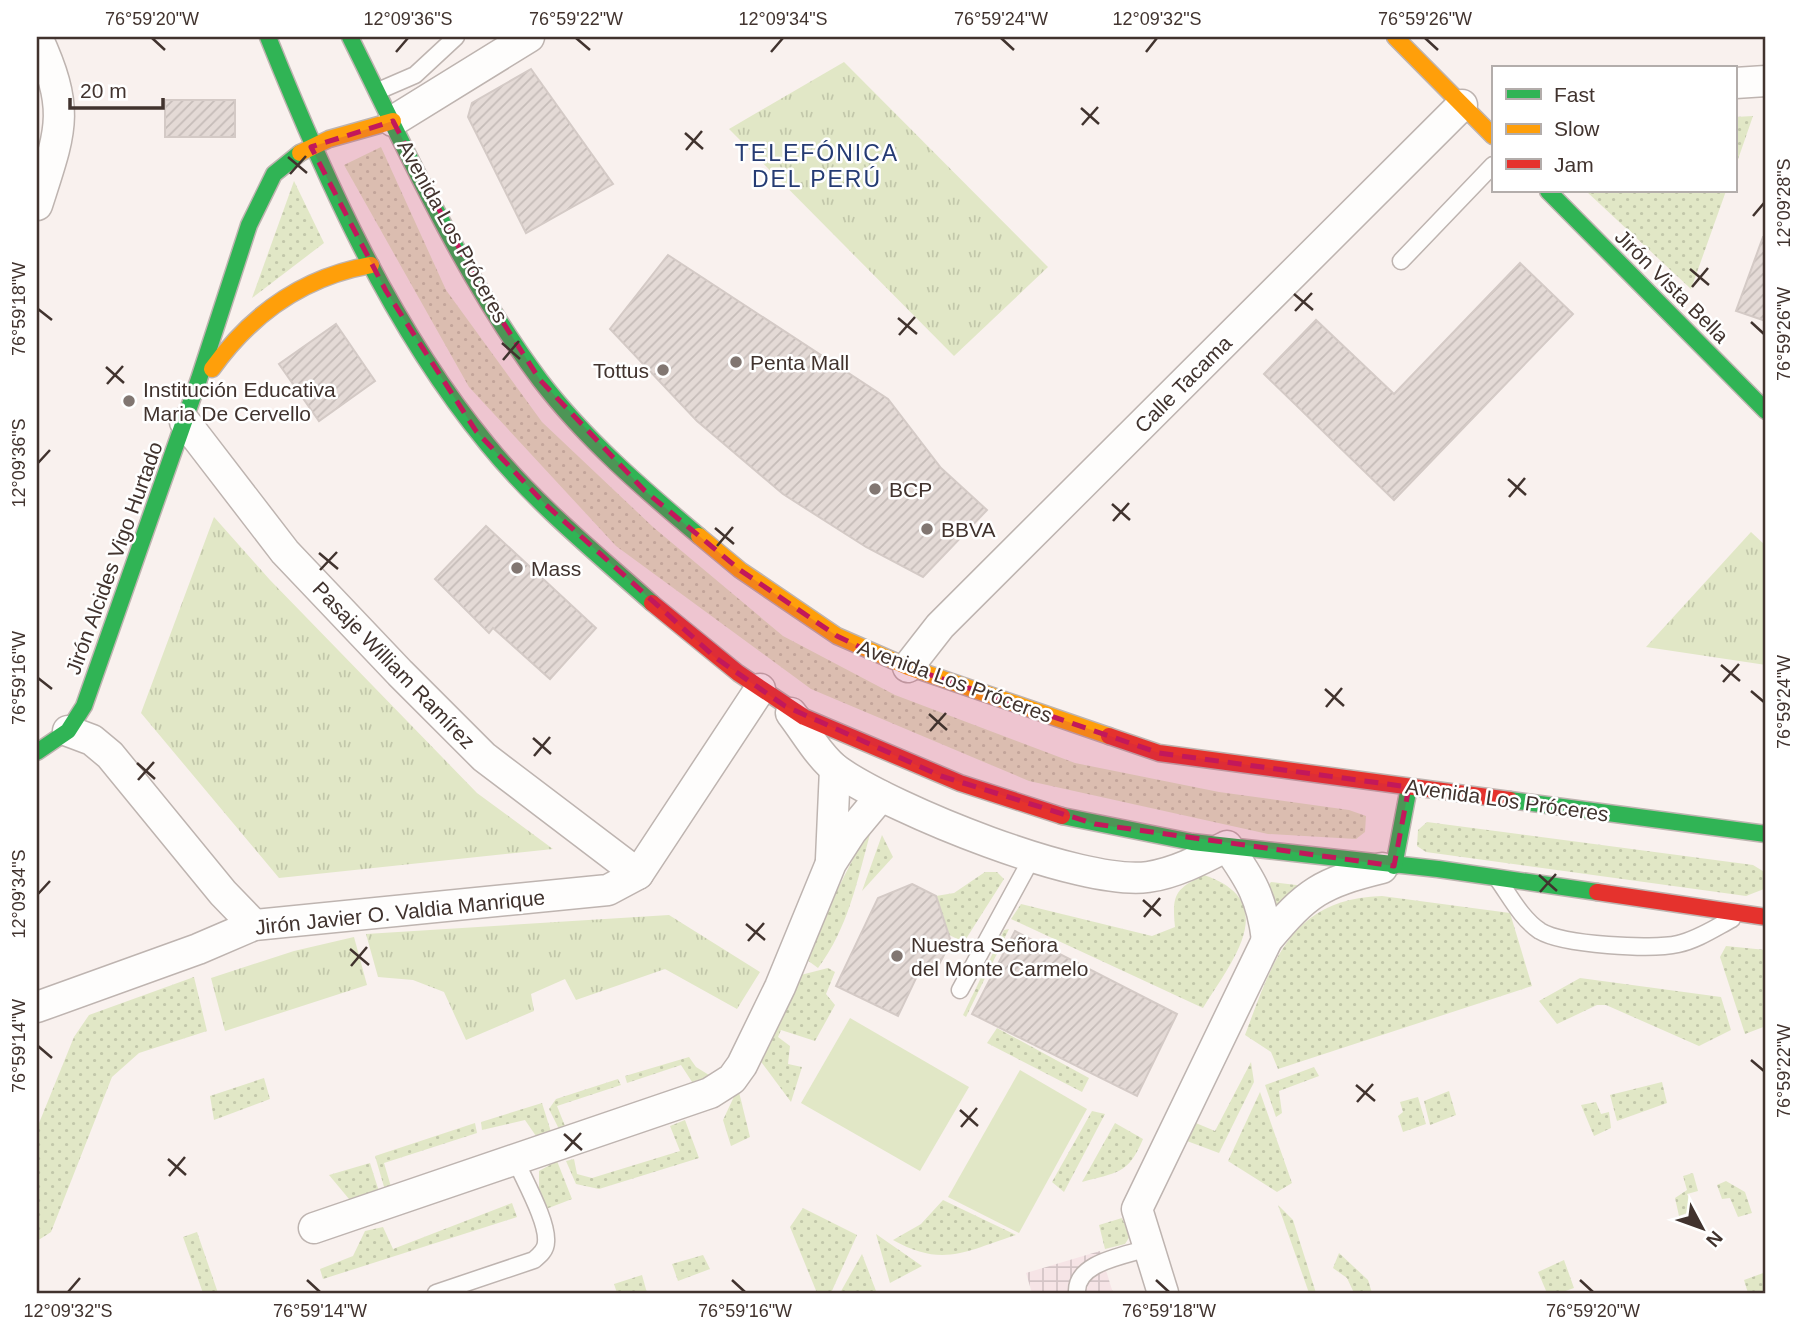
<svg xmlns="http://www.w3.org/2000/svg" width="1803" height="1330" font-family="Helvetica,sans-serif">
	<defs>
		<pattern id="industrial-grid" width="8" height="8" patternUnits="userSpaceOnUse" patternTransform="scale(1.75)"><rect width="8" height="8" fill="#f6e4e6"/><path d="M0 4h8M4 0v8" fill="none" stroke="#d4c4c6"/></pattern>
		<pattern id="grass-dots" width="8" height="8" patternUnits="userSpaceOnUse" patternTransform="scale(1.75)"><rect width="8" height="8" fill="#e1e7c6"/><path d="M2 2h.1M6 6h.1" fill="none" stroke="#c2c7aa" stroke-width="1.8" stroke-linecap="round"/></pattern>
		<pattern id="park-tufts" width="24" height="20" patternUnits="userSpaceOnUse" patternTransform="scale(1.75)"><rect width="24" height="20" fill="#e1e7c6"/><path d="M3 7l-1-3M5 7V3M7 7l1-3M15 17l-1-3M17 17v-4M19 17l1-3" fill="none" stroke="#c2c7aa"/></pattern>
		<pattern id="building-hatch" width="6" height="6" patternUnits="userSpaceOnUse" patternTransform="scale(1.75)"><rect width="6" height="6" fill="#e4dad6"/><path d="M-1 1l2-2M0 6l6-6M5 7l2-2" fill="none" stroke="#c5bcb8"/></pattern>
	</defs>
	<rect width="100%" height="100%" fill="#f9f1ee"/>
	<polygon fill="url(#industrial-grid)" points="1100,1251 1113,1293 1032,1293 1026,1273"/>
	<g fill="url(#grass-dots)">
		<polygon points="1753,116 1735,168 1735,117"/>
		<polygon points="381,147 446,290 542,422 653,527 783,636 895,695 1075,763 1219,792 1349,810 1366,816 1365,832 1356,839 1268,834 1029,781 811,689 616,546 469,387 344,165"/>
		<polygon points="294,181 324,243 252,298"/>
		<polygon points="1586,191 1726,191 1691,289"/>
		<polygon points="1427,822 1753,865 1766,873 1764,889 1746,896 1426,852 1417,846 1418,830"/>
		<path d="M870,834C857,882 848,928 818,968L803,957L856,853Z"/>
		<polygon points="882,835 893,857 862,891"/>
		<polygon points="985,872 997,872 1004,879 964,942 949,935 936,896 954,893"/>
		<path d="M1204,875C1283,902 1231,962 1203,1008L1011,919L1021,904L1152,936L1175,927C1172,896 1174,889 1204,875Z"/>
		<polygon points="1271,882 1305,886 1277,914 1268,886"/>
		<path d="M1382,896L1510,913L1532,986L1278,1069L1271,1052L1245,1035C1273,960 1291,899 1382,896Z"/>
		<polygon points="1009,929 966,1017 963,1015 1004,930"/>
		<polygon points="1726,946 1766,950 1766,1026 1745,1034 1720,957"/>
		<polygon points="828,968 835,972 826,994 835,1005 815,1041 781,1030 778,1037 790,1046 788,1064 802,1067 791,1102 756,1055 793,977"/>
		<polygon points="194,977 207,1031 139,1053 112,1077 51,1232 37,1241 37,1128 74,1037 89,1015"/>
		<polygon points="1580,978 1721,997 1731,1030 1699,1046 1606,1005 1597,1005 1557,1024 1539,1001"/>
		<polygon points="997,1028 1089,1078 1082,1092 987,1043"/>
		<polygon points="689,1057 696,1067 709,1075 707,1083 696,1088 681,1065 627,1083 625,1076"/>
		<polygon points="1251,1062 1254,1082 1219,1153 1179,1138 1191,1121 1215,1131"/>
		<polygon points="1314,1067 1319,1076 1279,1091 1282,1113 1276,1117 1265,1085"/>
		<polygon points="264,1078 270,1099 214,1120 210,1096"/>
		<polygon points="618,1079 621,1085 557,1106 567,1131 561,1133 549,1109 556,1099"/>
		<polygon points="1662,1082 1667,1103 1617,1121 1610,1095"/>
		<polygon points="738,1088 750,1137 731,1146 723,1120"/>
		<polygon points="1449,1091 1456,1115 1430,1125 1424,1101"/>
		<polygon points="1260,1092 1292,1183 1277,1192 1228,1161"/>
		<polygon points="1418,1097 1426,1124 1403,1132 1398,1116 1403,1112 1400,1102"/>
		<polygon points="1596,1102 1601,1114 1609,1112 1611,1128 1594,1136 1581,1105"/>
		<polygon points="542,1103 552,1135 536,1136 525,1120 482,1130 481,1122"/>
		<polygon points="1092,1111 1105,1114 1064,1192 1052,1182"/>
		<polygon points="685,1120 699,1158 599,1189 576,1184 566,1161 574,1159 577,1174 592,1178 680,1151 670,1126"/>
		<polygon points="475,1123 477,1133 384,1163 394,1197 387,1197 375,1156"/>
		<path d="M1115,1123L1143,1139C1128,1175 1117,1172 1082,1182Z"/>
		<polygon points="557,1161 572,1199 546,1209 539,1191 539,1171"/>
		<polygon points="370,1163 381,1198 354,1205 329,1175"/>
		<polygon points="1693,1173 1698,1191 1687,1194 1695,1210 1679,1216 1675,1198 1687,1190 1683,1176"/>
		<polygon points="1726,1181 1745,1192 1752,1213 1738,1217 1730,1198 1722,1199 1717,1185"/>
		<path d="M943,1200L1016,1235C966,1251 943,1268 893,1240L921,1224Z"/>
		<polygon points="512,1203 517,1217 323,1279 320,1269 353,1256 365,1231 383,1227 393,1249"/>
		<polygon points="1278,1205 1293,1220 1316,1293 1309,1293"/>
		<polygon points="803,1208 857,1235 831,1293 817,1293 790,1227"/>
		<polygon points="1122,1218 1130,1236 1125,1244 1105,1249 1099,1225"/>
		<polygon points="197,1232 218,1293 203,1293 183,1237"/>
		<polygon points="876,1234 922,1266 890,1283"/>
		<polygon points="1339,1253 1368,1280 1372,1293 1354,1293 1347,1278 1333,1268"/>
		<polygon points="862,1254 876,1291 840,1293"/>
		<polygon points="703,1255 710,1269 678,1281 672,1264"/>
		<polygon points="1564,1260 1574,1288 1560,1293 1547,1293 1538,1272"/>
		<polygon points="1766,1272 1766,1293 1748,1293 1744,1280"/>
		<polygon points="642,1275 647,1293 617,1293 614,1284"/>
	</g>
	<g fill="url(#park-tufts)">
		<polygon points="844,62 1048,267 954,356 729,129"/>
		<polygon points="214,517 270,580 477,793 553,849 279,878 141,713"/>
		<polygon points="1751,532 1766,546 1766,665 1646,647"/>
		<polygon points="669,915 760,972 737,1009 665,969 576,1000 565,979 531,994 534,1011 466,1040 444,992 413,980 378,977 366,934"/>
		<polygon points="354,937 367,985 225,1031 211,978 294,951"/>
	</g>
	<g fill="#e1e7c6">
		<polygon points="850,1018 969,1087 920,1171 801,1103"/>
		<polygon points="1020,1070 1087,1109 1019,1233 948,1197"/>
	</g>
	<g fill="url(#building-hatch)" stroke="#d4cac6" stroke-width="2">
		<polygon points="531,69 613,184 526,233 468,117 472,103"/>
		<rect x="165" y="100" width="70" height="37"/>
		<polygon points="1763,237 1766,237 1766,321 1736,311"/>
		<polygon points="668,255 888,399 941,468 987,510 923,577 866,547 783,494 697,421 610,329"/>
		<polygon points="1520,263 1573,314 1394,500 1264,374 1316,320 1394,394"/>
		<polygon points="336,324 375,381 319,421 279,364"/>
		<polygon points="486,526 596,628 550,679 493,628 489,633 435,579"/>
		<polygon points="912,884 936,896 951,942 936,970 917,976 898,1016 836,986 878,898"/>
		<polygon points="1015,931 1177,1014 1137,1096 972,1014"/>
	</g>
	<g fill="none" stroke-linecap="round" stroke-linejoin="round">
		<defs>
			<g id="lane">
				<polyline points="378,91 415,75 456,37"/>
				<polyline points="1401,261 1493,165"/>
				<path d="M1499,881C1511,898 1522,919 1540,931C1563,945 1652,950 1678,944C1697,940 1715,928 1732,919"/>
				<polyline points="960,990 1033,856"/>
				<path d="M436,1293L534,1260C540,1255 546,1250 546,1242C548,1222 524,1180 516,1161"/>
				<path d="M1077,1293C1075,1262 1125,1256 1148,1248"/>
			</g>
			<g id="street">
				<polyline points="1735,83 1766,81"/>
				<polyline points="393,121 529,37"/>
				<path d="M37,205C61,130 71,111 37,37"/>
				<polyline points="185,422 285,552 400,673 484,757 638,874"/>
				<polyline points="908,667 940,626 1462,105"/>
				<path d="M791,713C805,731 820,758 838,771C894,810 1081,886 1148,877C1176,873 1202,859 1227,846C1251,880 1262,898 1267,940"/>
				<polyline points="68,731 92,740 110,755 223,893 254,925"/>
				<polyline points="831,859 835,769"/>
				<polyline points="37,1007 198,949 254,925 608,890 638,874 760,689"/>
				<polyline points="314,1228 710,1093 732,1079 742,1065 780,987 831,863 851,832 881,796"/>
				<path d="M1163,1293L1137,1209L1267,940C1307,892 1321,883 1382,868"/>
			</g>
			<g id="fast">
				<path d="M268,37C325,179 390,326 488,445C536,504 596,553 652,603"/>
				<path d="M350,37C406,150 464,279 540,380C585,439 642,488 699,536"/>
				<polyline points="1548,191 1766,411"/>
				<polyline points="37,752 68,731 84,706 199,379 249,225 274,174 300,153"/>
				<polyline points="1510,800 1766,834"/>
				<polyline points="1062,816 1192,842 1438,869 1597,892"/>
				<polyline points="1394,866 1409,787"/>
			</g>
			<g id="slow">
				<polyline points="1395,37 1493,136"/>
				<polyline points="300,153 329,139 393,121"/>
				<path d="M212,369C252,313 303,277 371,265"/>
				<polyline points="699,536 740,570 837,636 908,667 1109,736"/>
			</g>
			<g id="jam">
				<polyline points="652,603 738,673 804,717 960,783 1062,816"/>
				<polyline points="1109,736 1159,753 1510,800"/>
				<polyline points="1597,892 1766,917"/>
			</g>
		</defs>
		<use href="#lane" stroke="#beb4b0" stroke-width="19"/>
		<use href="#street" stroke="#beb4b0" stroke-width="33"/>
		<use href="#fast" stroke="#beb4b0" stroke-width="19"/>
		<use href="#slow" stroke="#beb4b0" stroke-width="19"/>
		<use href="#jam" stroke="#beb4b0" stroke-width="19"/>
		<use href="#lane" stroke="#fefdfc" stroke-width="16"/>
		<use href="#street" stroke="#fefdfc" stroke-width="30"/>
		<use href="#fast" stroke="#30b455" stroke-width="16"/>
		<use href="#slow" stroke="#ff9f0a" stroke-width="16"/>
		<use href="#jam" stroke="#e5322d" stroke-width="16"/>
	</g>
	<path fill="#c2185b" fill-opacity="0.2" stroke="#c2185b" stroke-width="5" stroke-dasharray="14 9" stroke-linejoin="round" d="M393,121L477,282L540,380L645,491L740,570L837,636L887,660L1159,753L1409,787L1394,866L1095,824L941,776L785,706L716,658L545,504L476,431L386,291L311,147Z"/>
	<path fill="none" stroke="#41332e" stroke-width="2.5" d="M152,38L165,50M576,38L590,50M1001,38L1014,50M1425,38L1438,50M396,52L408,38M771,52L783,38M1146,52L1157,38M1081,108L1099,124M1082,125L1098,107M685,133L703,149M686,150L702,131M288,157L307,173M290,174L306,156M1753,216L1764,203M1690,269L1709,285M1692,287L1708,268M1294,294L1313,310M38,309L52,320M1295,311L1312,293M898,318L917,334M1751,322L1764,334M899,335L915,317M502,343L520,359M503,360L519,341M106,367L124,383M107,384L123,366M38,463L50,450M1508,479L1526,495M1509,497L1525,478M1112,504L1130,520M1113,521L1129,503M715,528L734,544M717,546L733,527M319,553L338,569M320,570L337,552M1721,665L1740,681M38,678L52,689M1723,682L1739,664M1325,689L1344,706M1751,691L1764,702M1326,707L1342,688M929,714L947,730M930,731L946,713M533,738L551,754M534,756L550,737M137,763L155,779M138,780L154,762M1539,875L1557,891M1540,892L1556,874M38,894L50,881M1143,900L1161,916M1144,917L1160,898M746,924L765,940M748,941L764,923M350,949L369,965M351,966L367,947M38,1046L52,1058M1751,1060L1764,1071M1356,1085L1375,1101M1357,1102L1373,1084M960,1110L978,1126M961,1127L977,1108M564,1134L582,1150M565,1151L581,1133M168,1159L186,1175M169,1176L185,1157M307,1280L320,1292M732,1280L745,1292M1156,1280L1169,1292M1580,1280L1593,1292M68,1292L80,1278"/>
	<g fill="#817671" stroke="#fff" stroke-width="2.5">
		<circle cx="736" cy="362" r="7"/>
		<circle cx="663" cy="370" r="7"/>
		<circle cx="129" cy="401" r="7"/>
		<circle cx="875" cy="489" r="7"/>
		<circle cx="927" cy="529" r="7"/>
		<circle cx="517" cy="568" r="7"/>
		<circle cx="897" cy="956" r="7"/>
	</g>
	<g text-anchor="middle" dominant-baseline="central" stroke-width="5" stroke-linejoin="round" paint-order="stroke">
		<g font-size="21" fill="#41332e" stroke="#fff">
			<text transform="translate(453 231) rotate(61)">Avenida Los Próceres</text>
			<text transform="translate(1672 286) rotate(45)">Jirón Vista Bella</text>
			<text transform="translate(1183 384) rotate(-45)">Calle Tacama</text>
			<text transform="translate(114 558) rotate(-70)">Jirón Alcides Vigo Hurtado</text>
			<text transform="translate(394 665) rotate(46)">Pasaje William Ramírez</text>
			<text transform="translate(955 681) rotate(20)">Avenida Los Próceres</text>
			<text transform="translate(1507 800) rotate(8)">Avenida Los Próceres</text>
			<text transform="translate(400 912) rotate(-6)">Jirón Javier O. Valdia Manrique</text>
		</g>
		<g font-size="21" fill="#41332e" stroke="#fff" text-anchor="start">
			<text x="750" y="362">Penta Mall</text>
			<text x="649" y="370" text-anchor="end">Tottus</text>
			<text x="143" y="389">Institución Educativa<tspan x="143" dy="24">Maria De Cervello</tspan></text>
			<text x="889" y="489">BCP</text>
			<text x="941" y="529">BBVA</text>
			<text x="531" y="568">Mass</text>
			<text x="911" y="944">Nuestra Señora<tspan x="911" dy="24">del Monte Carmelo</tspan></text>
		</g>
		<g font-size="23" letter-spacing="2" fill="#253b73" stroke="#fff">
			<text x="817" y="153">TELEFÓNICA<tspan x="817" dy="26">DEL PERÚ</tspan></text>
		</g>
	</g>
	<rect width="1803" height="1330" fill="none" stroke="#ffffff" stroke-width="77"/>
	<rect x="1492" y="66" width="245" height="126" fill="#ffffff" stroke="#b3adab" stroke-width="2"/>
	<rect x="1506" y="89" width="35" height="10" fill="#30b455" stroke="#b3adab" stroke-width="2"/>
	<text x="1554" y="102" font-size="21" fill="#41332e">Fast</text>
	<rect x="1506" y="124" width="35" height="10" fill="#ff9f0a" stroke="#b3adab" stroke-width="2"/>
	<text x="1554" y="136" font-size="21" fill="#41332e">Slow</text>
	<rect x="1506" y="159" width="35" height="10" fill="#e5322d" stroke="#b3adab" stroke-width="2"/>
	<text x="1554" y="172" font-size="21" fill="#41332e">Jam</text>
	<g transform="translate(1702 1228) rotate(131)" stroke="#ffffff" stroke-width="5" paint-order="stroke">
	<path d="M0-5L12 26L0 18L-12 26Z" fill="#41332e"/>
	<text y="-10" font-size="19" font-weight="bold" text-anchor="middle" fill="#41332e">N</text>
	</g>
	<path d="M70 98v10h93v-10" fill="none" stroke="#41332e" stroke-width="3.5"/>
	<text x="80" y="98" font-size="21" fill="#41332e" stroke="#ffffff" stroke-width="5" paint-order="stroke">20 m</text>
	<rect x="38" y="38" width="1726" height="1254" fill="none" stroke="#41332e" stroke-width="2.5"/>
	<g font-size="18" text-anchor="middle" fill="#41332e">
		<text x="152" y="25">76°59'20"W</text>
		<text x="408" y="25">12°09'36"S</text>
		<text x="576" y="25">76°59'22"W</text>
		<text x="783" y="25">12°09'34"S</text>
		<text x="1001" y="25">76°59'24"W</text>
		<text x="1157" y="25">12°09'32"S</text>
		<text x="1425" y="25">76°59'26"W</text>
		<text transform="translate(1784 203) rotate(-90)" y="6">12°09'28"S</text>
		<text transform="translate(19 309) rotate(-90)" y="6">76°59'18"W</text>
		<text transform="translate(1784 334) rotate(-90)" y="6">76°59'26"W</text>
		<text transform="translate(19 463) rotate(-90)" y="6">12°09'36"S</text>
		<text transform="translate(19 678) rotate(-90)" y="6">76°59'16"W</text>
		<text transform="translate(1784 702) rotate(-90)" y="6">76°59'24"W</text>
		<text transform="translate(19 894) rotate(-90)" y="6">12°09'34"S</text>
		<text transform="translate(19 1046) rotate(-90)" y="6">76°59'14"W</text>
		<text transform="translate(1784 1071) rotate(-90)" y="6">76°59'22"W</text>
		<text x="68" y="1317">12°09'32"S</text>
		<text x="320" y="1317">76°59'14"W</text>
		<text x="745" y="1317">76°59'16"W</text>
		<text x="1169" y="1317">76°59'18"W</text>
		<text x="1593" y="1317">76°59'20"W</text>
	</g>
</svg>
